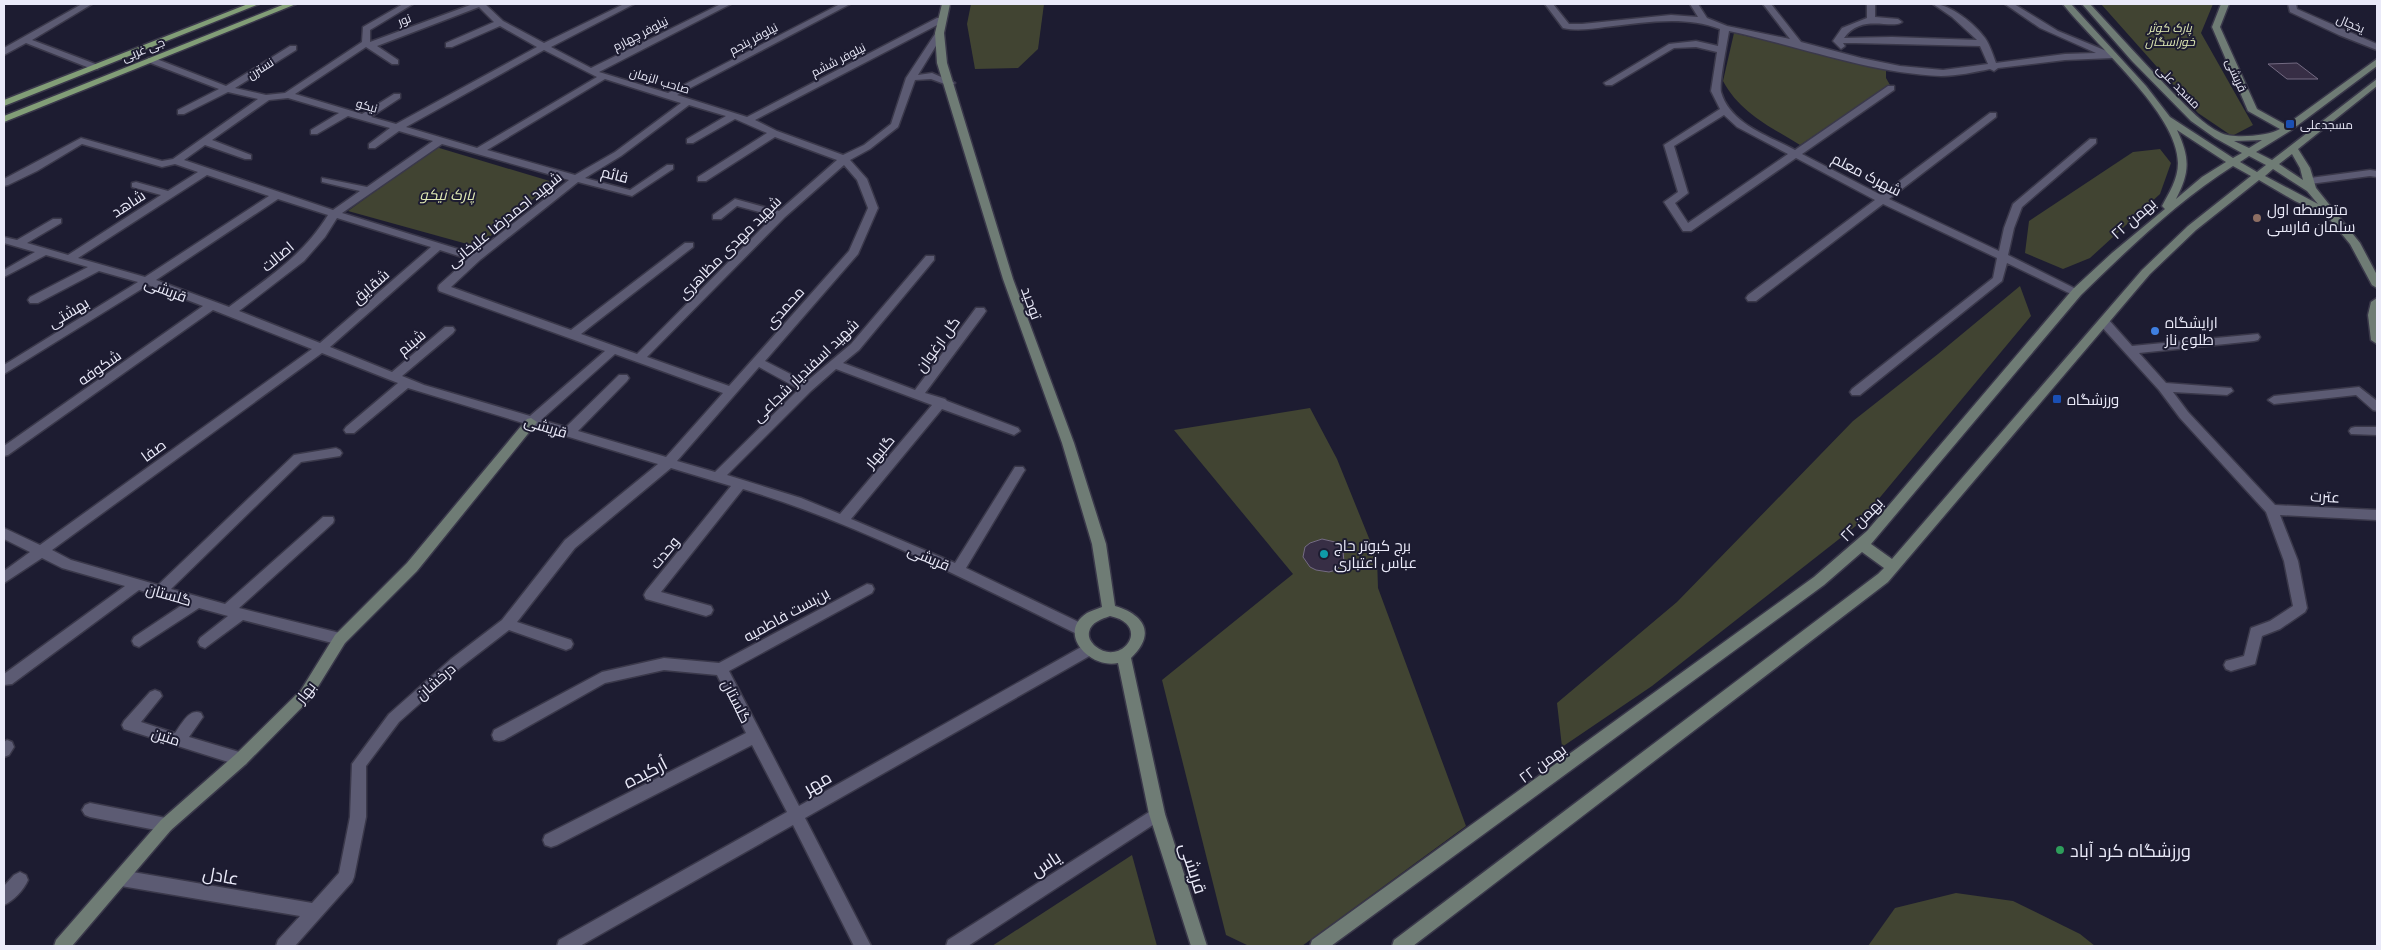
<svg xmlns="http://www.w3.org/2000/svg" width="2381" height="950" font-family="'Playfair Display',Cairo,serif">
	<rect width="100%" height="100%" fill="#1d1c31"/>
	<g fill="#414432">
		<polygon points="971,4 1044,4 1038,49 1018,68 975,69 967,24"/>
		<polygon points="2101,4 2213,4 2201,33 2253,125 2232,136 2198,113"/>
		<path d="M1734,33L1886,69V78L1890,85L1800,145C1771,127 1740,113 1723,81Z"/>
		<polygon points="436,147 553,182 478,247 348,211"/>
		<polygon points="2160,149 2171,163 2160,194 2090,258 2063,269 2025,253 2029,221 2133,152"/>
		<polygon points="2020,286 2031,316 1857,525 1652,686 1562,747 1557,703 1677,602 1853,421 1938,354"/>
		<polygon points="1310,408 1337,459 1377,558 1378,588 1466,826 1302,946 1249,946 1226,935 1162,680 1293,574 1174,430"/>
		<polygon points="1132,855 1157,946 992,946"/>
		<polygon points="1956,893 2013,901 2080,934 2095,946 1868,946 1895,908"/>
	</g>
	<g fill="#372e45" stroke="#746b83">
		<polygon points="2297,63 2318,79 2287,79 2268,64"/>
		<polygon points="1322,539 1335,542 1343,551 1344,562 1336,570 1329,572 1316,570 1310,567 1303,557 1305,547 1310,543"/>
	</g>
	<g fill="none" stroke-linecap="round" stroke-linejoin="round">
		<defs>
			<g id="street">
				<polygon points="82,4 92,4 32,40 98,65 98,69 92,69 26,43 4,55 4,48"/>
				<path d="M403,4H413L370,30V42L473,4H485L503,21L544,43L624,4H634L551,47L591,68L721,4H731L599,72L668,93L840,4H850L677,95L747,117L937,18H943V22L755,120L777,131L843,155L864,145L891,124L906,78L935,34L942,36L918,75L932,73L955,83L950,86L931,79L915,80L898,127L870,149L850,160L867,179L878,208L858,254L765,361L806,382L851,344L926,256H934V260L859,350L843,363L915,390L976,308H984L986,311L984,314L925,393L945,399L947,401L1018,428L1020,431L1014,435L942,409L851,519L955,563L1015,467H1023L1025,470L1023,473L966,568L1087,626L1089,630L1087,634L1082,636L1077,634C968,581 859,524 743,489L661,592L711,606L713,610L711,614L706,616L646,599L644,595L646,591L731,486L671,468L575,548L517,622L571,640L573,644L571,648L566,650L509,630L461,667L399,722L366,766V817L354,877L352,882L295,946H276L278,940L300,916L121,886L115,883L113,878L115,873L121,870L312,903L339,873L350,817L352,764L389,714L451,659L502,620L565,540L658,464L408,388L354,433H346L344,430L346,427L398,383L322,353L52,550L71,560L158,585L294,455L336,448L340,450L342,453L340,456L301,462L171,589L225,604L323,517H333L334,520L333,523L239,608L340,633L345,635L347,639L345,643L340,645L243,620L205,648L200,646L198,642L200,638L228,616L199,608L139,647L134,645L132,641L134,637L185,603L139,590L12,684L4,685V674L125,586L62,568L42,558L4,583V571L30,552L4,539V528L40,545L312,349L213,310L8,455L4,456V446L203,306L148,285L4,374V365L138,282L99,271L38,303H30L28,300L30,297L88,267L46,255L4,277V270L35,252L4,243V237L17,240L53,219H61V223L27,243L68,255L161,195L132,187V183L136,182L168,191L198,172L175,164L162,167L82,144L37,171L8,185L4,186V179L81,138L162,161L173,159L258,99L228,92L184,114H178V110L219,89L148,62V58H154L226,86L290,46H296V50L235,88L266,95L285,93L362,42L363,27ZM479,7L494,22L446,43V47H452L500,26L537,47L396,124L371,117L400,98V94H394L362,114L295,94L366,47L392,64H398V60L377,46ZM544,50L597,77L477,148L406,127ZM605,79L681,103L615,152L575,175L487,150ZM288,98L339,113L311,130V134H317L348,116L390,128L369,144V148H375L399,131L433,141L367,187L322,178V182L360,191L333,210L184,160L205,145L245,159H251V155L212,140L269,100ZM689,105L726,116L687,139V143H693L735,119L767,133L698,177V181H706L775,137L837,160L779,211L735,199L713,215V219H721L737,206L774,216L637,354L581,334L693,247V243H685L571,330L451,287L480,260L578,182L632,196L673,169V165H667L630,190L585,178L621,156ZM442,144L569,180L474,254L342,213ZM844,165L857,180L868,208L849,251L729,386L647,357L785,217ZM207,175L269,196L145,277L78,258ZM278,199L328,215C302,257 267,278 229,307L156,280ZM337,218L431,247L320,343L239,311L304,261L325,237ZM440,250L468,259L439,285L438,288L439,291L605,351L530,416L424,385L402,376L453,333L455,330L453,327H445L392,372L330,347ZM615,354L723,393L666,457L578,431L627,381L629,378L627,375H619L566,427L541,420ZM759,367L799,389L715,472L677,461ZM836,369L932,405L840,514L801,498L727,475L811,391Z"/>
				<path d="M1545,4H1553L1569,24H1582L1671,15L1698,17L1690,4H1698L1707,18L1727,26L1790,39L1763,4H1771L1801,42L1861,58L1900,66L1943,70L1988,64L1980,46L1855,43H1843L1845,46L1841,49L1833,41L1842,28L1867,18V4H1875V17L1898,19L1902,22C1891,30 1862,13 1844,38L1892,37L1977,40L1952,17L1933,4C1949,3 1975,24 1985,38C1990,45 1993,55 1996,63L2065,54L2096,53L2040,28L2005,4H2014L2058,31L2109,52L2115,53V57L2112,58L2065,60L1998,68L1994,71L1990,69C1975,72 1957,76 1941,76C1869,73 1799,46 1729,31C1727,44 1719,83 1721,92C1730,124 1769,136 1795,150L1888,86H1894V90L1802,154L1881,195L1990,113H1996V117L1889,199L1999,251L2004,228L2013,204L2090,139H2096V143L2022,207L2014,228L2008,255L2082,292L2077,296L2073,295L2007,263L2002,281L1860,395H1852L1850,392L1852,389L1993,278L1997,258L1883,204L1756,301H1748L1746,298L1748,295L1875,200L1796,158L1691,231H1683L1664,202L1678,192L1664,145L1720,109L1711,91L1717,52L1696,47L1674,48L1612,85H1606L1604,83L1669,44L1696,41L1718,46L1720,29C1683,15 1644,23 1605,27C1591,29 1577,31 1563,28ZM1724,115L1737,127L1788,154L1688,223L1675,203L1688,193L1674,146Z"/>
				<polygon points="2288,4 2296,4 2297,9 2377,44 2377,50 2339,35 2290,12"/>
				<polygon points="2370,170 2377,171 2377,177 2370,176 2310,184 2305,181 2310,178"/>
				<polygon points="2104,318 2108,319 2132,346 2258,334 2260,337 2258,340 2254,341 2139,353 2166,383 2231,388 2233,391 2227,395 2173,392 2188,412 2275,505 2377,510 2377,520 2280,515 2298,561 2307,608 2305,612 2280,629 2262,636 2255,664 2231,671 2226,669 2224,665 2226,661 2244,656 2251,628 2270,621 2293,606 2284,561 2266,512 2180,418 2159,390 2100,325 2098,322 2100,319"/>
				<polygon points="2359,387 2377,401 2377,411 2373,410 2356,395 2274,404 2268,400 2274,396"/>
				<polygon points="2355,427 2377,427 2377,435 2351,434 2349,431 2351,428"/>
				<polygon points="867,584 872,585 874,589 872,593 729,671 799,806 1083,646 1088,644 1093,646 1095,650 1093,654 805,818 871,946 854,946 793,825 580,946 557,946 559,940 787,812 752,745 557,845 551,847 545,845 543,840 545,835 746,733 717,675 664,670 605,683 504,740 499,741 494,740 492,735 494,730 602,672 664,658 719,663"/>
				<path d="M155,690L160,692L162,696L141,722L175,733C182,724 189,708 201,713L203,717L189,737L246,754L248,759L246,764L241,766L124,729L122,725L124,721L150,692Z"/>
				<polygon points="7,740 12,742 14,747 9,755 4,757 4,742"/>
				<polygon points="90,803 166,818 171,820 174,825 171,830 166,832 90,817 85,815 82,810 85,805"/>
				<polygon points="1157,807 1162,809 1165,814 1162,819 968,946 946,946 948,940"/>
				<path d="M20,872L26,875L28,880C24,890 13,901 4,905V886L14,875Z"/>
			</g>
			<g id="secondary">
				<path d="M942,4H950L944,33L947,63L1013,279L1074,443L1106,544L1115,606C1145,615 1156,634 1131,658L1165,814L1207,946H1191L1149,814L1118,663C1090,669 1056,633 1087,613C1091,611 1097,609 1102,607L1092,544L1062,443L1003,279L937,63L935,33ZM1110,616C1153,625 1121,668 1095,646C1091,642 1088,638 1089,632C1091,622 1102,619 1110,616Z"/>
				<path d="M2063,4H2071L2146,86L2170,117L2233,158L2242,153L2215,138L2191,121L2132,61L2082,4H2090C2118,34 2145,64 2174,94C2188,107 2203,125 2221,133C2233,139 2269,136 2280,129L2248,111L2212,27L2221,4H2229L2220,27L2257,109L2286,125L2377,59V66L2290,131L2256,152L2272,160L2377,79V86L2298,149L2310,168L2316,188L2360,243L2377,275V288L2372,285L2350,244L2327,216L2295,201L2259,180L2196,230L2150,274L1888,582L1413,946H1392L1394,940L1878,574L1884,568L1862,552L1824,585L1331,946H1310L1312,940L1814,577L1867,531L2073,289L2112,253L2165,209L2162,206C2169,193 2178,179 2178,163C2178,113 2093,43 2063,4ZM2177,130L2226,162L2202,177L2176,199C2190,172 2190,158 2177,130ZM2262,140L2249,148L2234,141ZM2292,154L2300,168L2303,180L2279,164ZM2249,156L2266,165L2257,172L2240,162ZM2233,166L2251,176L2188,226L2142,270L1892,559L1871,544L2081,295C2128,249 2178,201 2233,166ZM2273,169L2307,191L2318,204L2265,176Z"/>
				<polygon points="2377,298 2377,344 2371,340 2368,315 2371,302"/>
				<polygon points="531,418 537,422 535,425 417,571 345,643 311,698 246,764 171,830 72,946 54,946 56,940 161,820 236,754 301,690 335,635 407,563 527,419"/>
			</g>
			<g id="primary">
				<polygon points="248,4 259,4 4,106 4,100"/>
				<polygon points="285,4 296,4 4,122 4,116"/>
			</g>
		</defs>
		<use href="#street" stroke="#3a384a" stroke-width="3"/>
		<use href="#secondary" stroke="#3a384a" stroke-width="3"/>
		<use href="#primary" stroke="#3a384a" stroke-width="3"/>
		<use href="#street" fill="#5c5b73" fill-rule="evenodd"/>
		<use href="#secondary" fill="#6f7c75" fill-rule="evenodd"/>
		<use href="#primary" fill="#829e77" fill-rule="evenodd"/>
	</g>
	<g fill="#1a4fb4" stroke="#1d1c31" stroke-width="2">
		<rect x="2285" y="119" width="10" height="10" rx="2.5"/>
		<rect x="2052" y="394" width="10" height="10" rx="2.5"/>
	</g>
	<circle fill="#8d6e63" stroke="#1d1c31" stroke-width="2" cx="2257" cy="218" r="5"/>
	<circle fill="#3f7fe0" stroke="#1d1c31" stroke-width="2" cx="2155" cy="331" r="5"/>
	<circle fill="#0f9aa8" stroke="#1d1c31" stroke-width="2" cx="1324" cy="554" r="5"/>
	<circle fill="#2e9e5b" stroke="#1d1c31" stroke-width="2" cx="2060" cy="850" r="5"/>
	<g text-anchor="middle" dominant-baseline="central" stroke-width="4" stroke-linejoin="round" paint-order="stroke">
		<g font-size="12" fill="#eaeaf9" stroke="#1d1c31">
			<text transform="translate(404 19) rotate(-21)">نور</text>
			<text transform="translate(2351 23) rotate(23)">یخچال</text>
			<text transform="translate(640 33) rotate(-27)">نیلوفر چهارم</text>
			<text transform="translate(753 38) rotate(-28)">نیلوفر پنجم</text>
			<text transform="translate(143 49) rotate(-22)">جی غربی</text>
			<text transform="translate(838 59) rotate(-27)">نیلوفر ششم</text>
			<text transform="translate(260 68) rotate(-32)">نسترن</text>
			<text transform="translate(2237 75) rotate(66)">قریشی</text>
			<text transform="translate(660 80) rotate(17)">صاحب الزمان</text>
			<text transform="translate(2179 86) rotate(45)">مسجد علی</text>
			<text transform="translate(367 105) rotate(16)">نیکو</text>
		</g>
		<g font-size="12" font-style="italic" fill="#e1ebb5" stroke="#1d1c31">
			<text x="2170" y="27">پارک کوثر<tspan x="2170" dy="14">خوراسگان</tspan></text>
		</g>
		<g font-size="12" fill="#eaeaf9" stroke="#1d1c31" text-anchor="start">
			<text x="2300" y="124">مسجدعلی</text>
		</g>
		<g font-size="15" fill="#eaeaf9" stroke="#1d1c31">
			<text transform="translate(615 174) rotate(14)">قائم</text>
			<text transform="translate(1867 174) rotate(27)">شهرک معلم</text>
			<text transform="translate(128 203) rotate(-33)">شاهد</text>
			<text transform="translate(2133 218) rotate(-41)">۲۲ بهمن</text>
			<text transform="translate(504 219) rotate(-39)">شهید احمدرضا علیخانی</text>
			<text transform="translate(729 247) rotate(-45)">شهید مهدی مظاهری</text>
			<text transform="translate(277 256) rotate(-40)">اصالت</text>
			<text transform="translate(370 286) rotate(-41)">شقایق</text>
			<text transform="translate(166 289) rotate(21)">قریشی</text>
			<text transform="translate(1032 303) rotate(70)">توحید</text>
			<text transform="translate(784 307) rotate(-48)">محمدی</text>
			<text transform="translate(68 312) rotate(-31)">بهشتی</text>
			<text transform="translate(411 342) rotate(-40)">شبنم</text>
			<text transform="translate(937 344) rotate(-54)">گل ارغوان</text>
			<text transform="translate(99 367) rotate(-35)">شکوفه</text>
			<text transform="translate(805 370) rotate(-44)">شهید اسفندیار شجاعی</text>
			<text transform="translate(546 426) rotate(17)">قریشی</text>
			<text transform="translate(153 450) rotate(-36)">صفا</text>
			<text transform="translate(879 451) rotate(-50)">گلبهار</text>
			<text transform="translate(2325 496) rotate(3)">عترت</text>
			<text transform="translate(1861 519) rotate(-46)">۲۲ بهمن</text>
			<text transform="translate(664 552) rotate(-51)">وحدت</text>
			<text transform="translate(929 557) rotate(23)">قریشی</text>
			<text transform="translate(169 594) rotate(16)">گلستان</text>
			<text transform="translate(786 614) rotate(-29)">بن‌بست فاطمیه</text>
			<text transform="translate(435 681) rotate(-41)">درخشان</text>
			<text transform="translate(305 692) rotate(-52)">بهار</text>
			<text transform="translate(737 701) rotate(63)">گلستان</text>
			<text transform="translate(166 736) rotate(17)">متین</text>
			<text transform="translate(1542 763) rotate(-36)">۲۲ بهمن</text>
		</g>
		<g font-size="15" font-style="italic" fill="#e1ebb5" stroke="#1d1c31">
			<text x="447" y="194">پارک نیکو</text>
		</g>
		<g font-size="15" fill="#eaeaf9" stroke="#1d1c31" text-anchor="start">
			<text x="2267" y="209">متوسطه اول<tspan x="2267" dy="17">سلمان فارسی</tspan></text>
			<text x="2165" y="322">ارایشگاه<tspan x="2165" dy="17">طلوع ناز</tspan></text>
			<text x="2067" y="399">ورزشگاه</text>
			<text x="1334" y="545">برج کبوتر حاج<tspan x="1334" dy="17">عباس اعتباری</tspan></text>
		</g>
		<g font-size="18" fill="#eaeaf9" stroke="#1d1c31">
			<text transform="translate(645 772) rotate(-27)">اُرکیده</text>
			<text transform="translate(817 782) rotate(-30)">مهر</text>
			<text transform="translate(1045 863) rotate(-33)">یاس</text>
			<text transform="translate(1194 868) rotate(72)">قریشی</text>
			<text transform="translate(221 875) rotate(10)">عادل</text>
		</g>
		<g font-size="18" fill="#eaeaf9" stroke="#1d1c31" text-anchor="start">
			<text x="2070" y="850">ورزشگاه کرد آباد</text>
		</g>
	</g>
	<rect width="2381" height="950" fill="none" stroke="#eaeaf9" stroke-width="10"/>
</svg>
